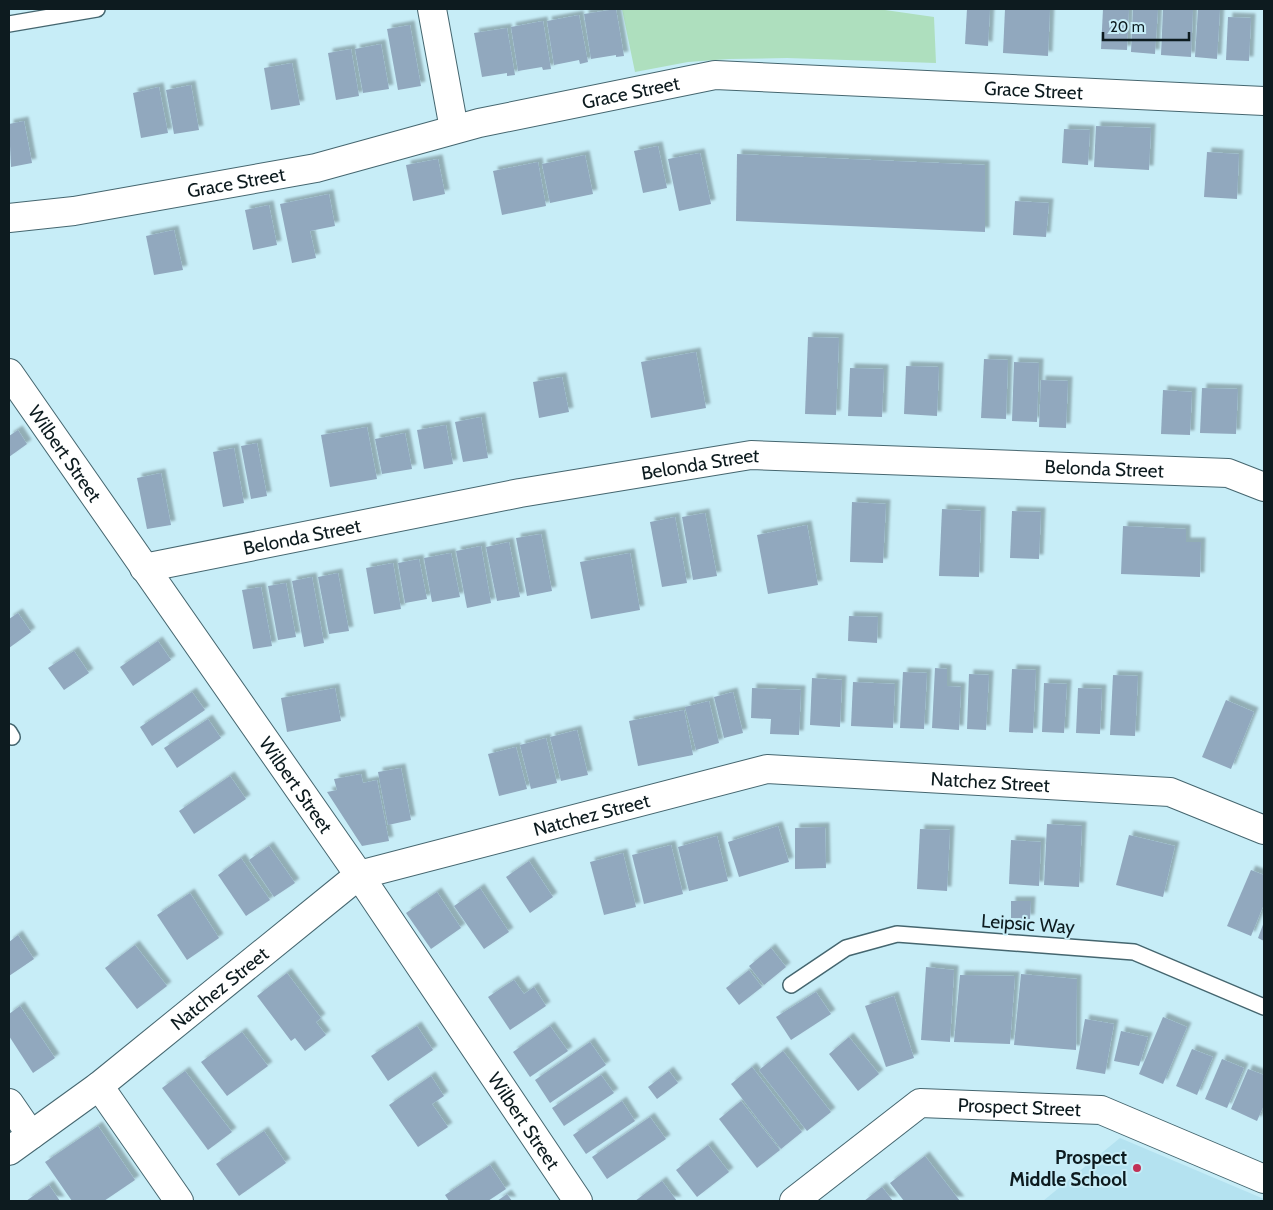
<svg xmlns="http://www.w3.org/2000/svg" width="1273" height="1210" font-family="Cabin,sans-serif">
	<defs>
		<filter id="shadow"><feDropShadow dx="4.5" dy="-4.5" stdDeviation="1" flood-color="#0004"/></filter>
	</defs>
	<rect width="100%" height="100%" fill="#c7edf7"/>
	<polygon fill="#b4e2f0" points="1120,1138 1264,1199 1264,1201 1043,1201"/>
	<polygon fill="#aedfbe" points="622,9 878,9 934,17 936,63 787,58 729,59 688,62 635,72"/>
	<g fill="#91a8be" filter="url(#shadow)">
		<polygon points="616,9 624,56 616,57 616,55 591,59 584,14"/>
		<polygon points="967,9 990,9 988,46 965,44"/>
		<polygon points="1005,9 1050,9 1048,56 1003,53"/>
		<polygon points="1103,9 1129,9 1127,50 1101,49"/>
		<polygon points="1133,9 1158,9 1155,54 1131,52"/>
		<polygon points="1163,9 1193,9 1191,57 1161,55"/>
		<polygon points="1198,9 1220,9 1217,59 1195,57"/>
		<polygon points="579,15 588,62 580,64 579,60 554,65 547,21"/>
		<polygon points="1228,17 1251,18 1249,61 1226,60"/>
		<polygon points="543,21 551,69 543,70 542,67 518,71 511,27"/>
		<polygon points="410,25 421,86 398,90 387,29"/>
		<polygon points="507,28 515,75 507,76 507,73 482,77 474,33"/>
		<polygon points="381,44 389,89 363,93 355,49"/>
		<polygon points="351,49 359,96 336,100 328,53"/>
		<polygon points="292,63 300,105 271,110 264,68"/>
		<polygon points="191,85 199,130 174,134 166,90"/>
		<polygon points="159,87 168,133 141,138 133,93"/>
		<polygon points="24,121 32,163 11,167 9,124"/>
		<polygon points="1096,126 1151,128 1149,170 1094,167"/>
		<polygon points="1064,129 1090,130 1088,165 1062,163"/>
		<polygon points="658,146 667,188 643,193 634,151"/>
		<polygon points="1207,152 1239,154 1237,199 1204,197"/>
		<polygon points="700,153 711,204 679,211 668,159"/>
		<polygon points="737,154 985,165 985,232 736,221"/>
		<polygon points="585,155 593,194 550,203 542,164"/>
		<polygon points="438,159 445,194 413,201 406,165"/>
		<polygon points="538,162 546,206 502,215 493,171"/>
		<polygon points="329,194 335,226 310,231 316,258 292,263 280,204"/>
		<polygon points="1015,201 1049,203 1046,237 1013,235"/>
		<polygon points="269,205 277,245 253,250 245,210"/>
		<polygon points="174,230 183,270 154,275 146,236"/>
		<polygon points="808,337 839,338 836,415 805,414"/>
		<polygon points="696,352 706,408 651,418 641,362"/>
		<polygon points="984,359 1008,360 1006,419 981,418"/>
		<polygon points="1014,362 1039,363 1037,422 1012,421"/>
		<polygon points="906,366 939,367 937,416 904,414"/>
		<polygon points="850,368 884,369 882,417 848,416"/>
		<polygon points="562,377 569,412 539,418 533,382"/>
		<polygon points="1041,380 1068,381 1066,428 1039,427"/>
		<polygon points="1202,388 1238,389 1236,434 1200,433"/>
		<polygon points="1163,390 1192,392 1190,435 1161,434"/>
		<polygon points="481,417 488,458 463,462 455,422"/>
		<polygon points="446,425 453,464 424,469 417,430"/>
		<polygon points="367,427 377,479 330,487 321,435"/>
		<polygon points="18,430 27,444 9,457 9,436"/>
		<polygon points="405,433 412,469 382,474 375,439"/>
		<polygon points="257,443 267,496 251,499 241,446"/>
		<polygon points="234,448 244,503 223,507 213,452"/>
		<polygon points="161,473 171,525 147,529 137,478"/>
		<polygon points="852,502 886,504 883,563 850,562"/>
		<polygon points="942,509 981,511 979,577 939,576"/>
		<polygon points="1012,511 1041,512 1039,559 1010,558"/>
		<polygon points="705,513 717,576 693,580 682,517"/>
		<polygon points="675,517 687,583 662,587 650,522"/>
		<polygon points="807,525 818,585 768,594 757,535"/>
		<polygon points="1123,526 1186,529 1186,542 1201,542 1200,577 1121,574"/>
		<polygon points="541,534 552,591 527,596 516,538"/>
		<polygon points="509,542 520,597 497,601 486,547"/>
		<polygon points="481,546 491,603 467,608 456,551"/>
		<polygon points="451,553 460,597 432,602 424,558"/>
		<polygon points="630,553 640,610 591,619 580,562"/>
		<polygon points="419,559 427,599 405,603 398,563"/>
		<polygon points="393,563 401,609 374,614 366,568"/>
		<polygon points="338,573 349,631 329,634 318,577"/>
		<polygon points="312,577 324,643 304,647 292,581"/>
		<polygon points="286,583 296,637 278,640 268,586"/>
		<polygon points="261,587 272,646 253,649 242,590"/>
		<polygon points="18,613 31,632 9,648 9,619"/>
		<polygon points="849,616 878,617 877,643 848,641"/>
		<polygon points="158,641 171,660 133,686 120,667"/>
		<polygon points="74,651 89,673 64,690 48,668"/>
		<polygon points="935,668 947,669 947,686 961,687 959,730 932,728"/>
		<polygon points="1012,669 1036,670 1033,733 1009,732"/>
		<polygon points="903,672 927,673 924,729 900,728"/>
		<polygon points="969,674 989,675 986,730 967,729"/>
		<polygon points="1113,675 1138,676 1135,736 1110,735"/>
		<polygon points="812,678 842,680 840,727 810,725"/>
		<polygon points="853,682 895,684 893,728 851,726"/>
		<polygon points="1044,683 1067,684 1064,733 1042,732"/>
		<polygon points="335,688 341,721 287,732 281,698"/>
		<polygon points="752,688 801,690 799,735 770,734 771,719 751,718"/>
		<polygon points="1078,688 1102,689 1100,734 1076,733"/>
		<polygon points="192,692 205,710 152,746 140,727"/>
		<polygon points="733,692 743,733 724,738 714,697"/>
		<polygon points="1226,700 1254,712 1231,769 1202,757"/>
		<polygon points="709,701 719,743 696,750 685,707"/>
		<polygon points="684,710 693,755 638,766 629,721"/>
		<polygon points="208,719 221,738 177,768 164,748"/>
		<polygon points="577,730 588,775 561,781 550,737"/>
		<polygon points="546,738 557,783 531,789 520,745"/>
		<polygon points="516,747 527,789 499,796 488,754"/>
		<polygon points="401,768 411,820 388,825 378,772"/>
		<polygon points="361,774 363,783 377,780 389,841 362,846 327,792 337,790 334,779"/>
		<polygon points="230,776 246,799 194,834 179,811"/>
		<polygon points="1047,824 1082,826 1079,887 1044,885"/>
		<polygon points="778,826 789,862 739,877 728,842"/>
		<polygon points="825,827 826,868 795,869 795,828"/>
		<polygon points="920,829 950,830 947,891 917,889"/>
		<polygon points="1129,835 1175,846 1163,897 1116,885"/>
		<polygon points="717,836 728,881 689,891 678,847"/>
		<polygon points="1011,840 1041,842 1039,886 1009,884"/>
		<polygon points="671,845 683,894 644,904 632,855"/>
		<polygon points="269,846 295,883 274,897 249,860"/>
		<polygon points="623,853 636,907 604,915 590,862"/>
		<polygon points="241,858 270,900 246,916 218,875"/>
		<polygon points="529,861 553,897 530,913 506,877"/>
		<polygon points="1251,870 1264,875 1264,904 1251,936 1227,926"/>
		<polygon points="480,888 509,932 484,949 454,906"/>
		<polygon points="437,892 461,928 431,949 406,913"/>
		<polygon points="190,893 219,938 187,960 157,915"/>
		<polygon points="1011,901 1031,901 1030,919 1011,918"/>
		<polygon points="1264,922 1264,941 1258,938"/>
		<polygon points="18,935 34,959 9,976 9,942"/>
		<polygon points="135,945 167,986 137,1009 105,968"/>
		<polygon points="771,948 786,967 764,985 749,966"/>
		<polygon points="926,967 954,970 950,1042 921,1040"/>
		<polygon points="749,970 762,987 739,1005 726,988"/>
		<polygon points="287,973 321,1018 316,1022 326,1035 305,1051 295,1038 291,1041 257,996"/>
		<polygon points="1021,974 1077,979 1076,1050 1014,1045"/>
		<polygon points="960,975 1015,976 1010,1044 954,1042"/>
		<polygon points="514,980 524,994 534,987 546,1006 510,1030 488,997"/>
		<polygon points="816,992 831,1014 791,1040 776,1017"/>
		<polygon points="894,996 914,1058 886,1067 865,1006"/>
		<polygon points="20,1006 55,1058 33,1073 9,1036 9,1014"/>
		<polygon points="1163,1017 1187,1027 1163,1084 1139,1074"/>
		<polygon points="1085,1019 1114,1024 1105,1074 1076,1069"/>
		<polygon points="417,1026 433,1050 388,1081 371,1056"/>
		<polygon points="550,1026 568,1051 530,1077 513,1052"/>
		<polygon points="1121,1031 1148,1037 1139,1066 1114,1061"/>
		<polygon points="242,1032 268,1066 227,1096 201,1062"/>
		<polygon points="849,1037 879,1074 858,1091 829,1054"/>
		<polygon points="590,1042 606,1065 550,1103 535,1080"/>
		<polygon points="1192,1049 1213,1057 1197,1095 1176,1086"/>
		<polygon points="783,1051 831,1112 807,1131 759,1070"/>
		<polygon points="1222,1059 1244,1068 1227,1108 1205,1099"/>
		<polygon points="752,1067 802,1132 781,1149 731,1084"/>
		<polygon points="1248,1069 1264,1075 1264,1105 1257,1121 1231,1109"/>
		<polygon points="185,1071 232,1132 208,1150 162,1088"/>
		<polygon points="669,1071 678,1083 657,1099 648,1087"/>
		<polygon points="601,1075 614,1093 564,1126 552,1108"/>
		<polygon points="431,1076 444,1096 432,1104 448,1127 418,1147 389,1105"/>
		<polygon points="622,1101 635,1121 586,1154 573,1135"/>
		<polygon points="741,1101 780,1150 757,1168 719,1119"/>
		<polygon points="650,1117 666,1139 607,1179 592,1157"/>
		<polygon points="98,1126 135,1180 104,1201 72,1201 45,1162"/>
		<polygon points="264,1131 286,1163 239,1196 216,1164"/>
		<polygon points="708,1145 729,1172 697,1197 676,1170"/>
		<polygon points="925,1156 960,1201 904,1201 890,1183"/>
		<polygon points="490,1165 506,1189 488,1201 449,1201 445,1195"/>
		<polygon points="662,1181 677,1201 635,1201"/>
		<polygon points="49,1185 60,1201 26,1201"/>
		<polygon points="882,1187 893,1201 864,1201"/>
		<polygon points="507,1194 512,1201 497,1201"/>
	</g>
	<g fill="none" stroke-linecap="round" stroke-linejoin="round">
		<defs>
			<g id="service">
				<polyline points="9,24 97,9"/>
				<polyline points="9,732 12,737"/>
				<polyline points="791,985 846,948 897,934 1134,952 1264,1007"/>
			</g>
			<g id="minor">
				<polyline points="432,9 454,129"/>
				<path id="s1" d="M9,218L74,211L316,168L479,123L715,75L1264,101"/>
				<path id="s2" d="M9,373L359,875L578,1201"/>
				<path id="s3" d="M144,568L520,493L751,455L1228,473L1264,487"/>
				<polyline points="99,1086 179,1201"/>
				<polyline points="9,1103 31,1135"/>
				<path id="s4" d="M9,1151L99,1086L359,875L767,769L1170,792L1264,830"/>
				<path id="s5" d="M794,1201L920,1103L1101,1110L1264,1179"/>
			</g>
		</defs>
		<use href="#service" stroke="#45666f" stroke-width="18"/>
		<use href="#minor" stroke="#45666f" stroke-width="30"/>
		<use href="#service" stroke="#fff" stroke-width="15"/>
		<use href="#minor" stroke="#fff" stroke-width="28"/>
	</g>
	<circle fill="#c13156" stroke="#c7edf7" stroke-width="2" cx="1137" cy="1168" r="5"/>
	<g text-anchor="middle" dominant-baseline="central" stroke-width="4" stroke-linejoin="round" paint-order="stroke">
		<g font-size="19" fill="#0d1b1f" stroke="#c7edf7">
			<text stroke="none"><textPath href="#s1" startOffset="1040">Grace Street</textPath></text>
			<text stroke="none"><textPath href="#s1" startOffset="635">Grace Street</textPath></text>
			<text stroke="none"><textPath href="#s1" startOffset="230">Grace Street</textPath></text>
			<text stroke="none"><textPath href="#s2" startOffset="98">Wilbert Street</textPath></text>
			<text stroke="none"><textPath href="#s3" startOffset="566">Belonda Street</textPath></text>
			<text stroke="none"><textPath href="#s3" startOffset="971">Belonda Street</textPath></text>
			<text stroke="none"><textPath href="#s3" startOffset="161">Belonda Street</textPath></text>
			<text stroke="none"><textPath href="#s4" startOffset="1091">Natchez Street</textPath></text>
			<text stroke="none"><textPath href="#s2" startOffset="502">Wilbert Street</textPath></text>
			<text stroke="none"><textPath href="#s4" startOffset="686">Natchez Street</textPath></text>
			<text transform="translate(1028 924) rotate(4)">Leipsic Way</text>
			<text stroke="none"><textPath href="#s4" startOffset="266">Natchez Street</textPath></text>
			<text stroke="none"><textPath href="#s5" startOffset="259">Prospect Street</textPath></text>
			<text stroke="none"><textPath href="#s2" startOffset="908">Wilbert Street</textPath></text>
		</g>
		<g font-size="19" font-weight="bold" fill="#0d1b1f" stroke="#c7edf7" text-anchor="end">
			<text x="1127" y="1157">Prospect<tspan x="1127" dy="22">Middle School</tspan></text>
		</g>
	</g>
	<rect width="1273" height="1210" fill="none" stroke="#0d1b1f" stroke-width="20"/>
	<path d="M1103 32v8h86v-8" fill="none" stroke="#0d1b1f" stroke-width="2.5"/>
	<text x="1110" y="32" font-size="15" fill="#0d1b1f" stroke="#c7edf7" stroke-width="4" paint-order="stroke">20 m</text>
</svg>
